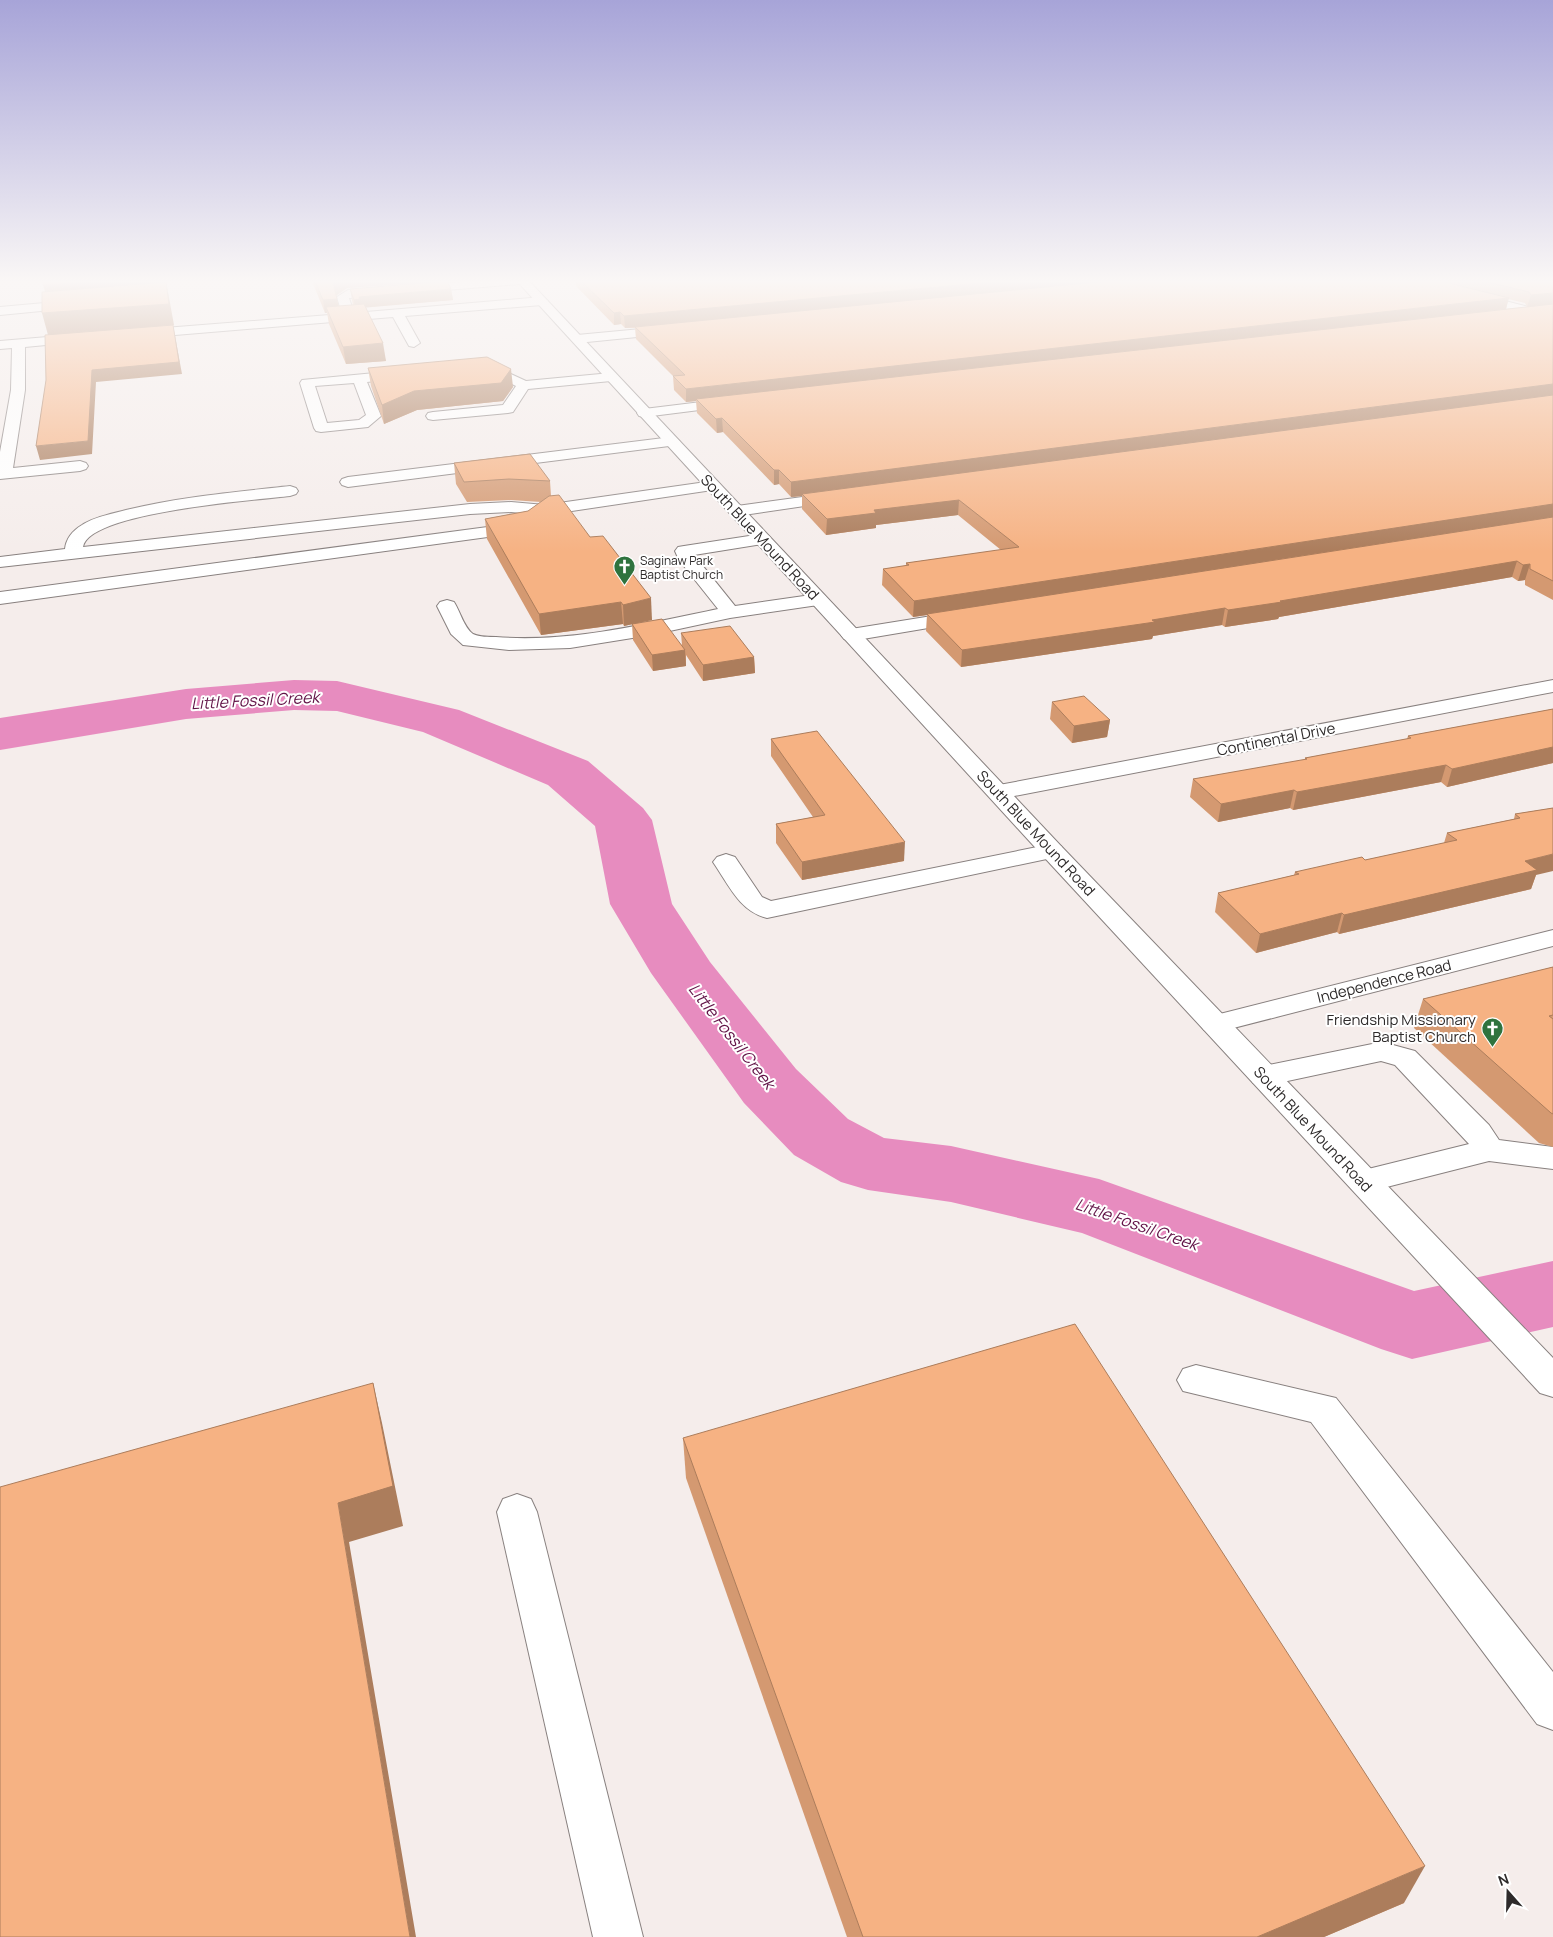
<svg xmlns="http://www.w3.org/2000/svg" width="1553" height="1937" font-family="Manrope,sans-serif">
	<rect width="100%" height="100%" fill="#f5edeb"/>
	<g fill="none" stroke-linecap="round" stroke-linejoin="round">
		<polygon fill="#e78cbf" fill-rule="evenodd" points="294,680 337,681 459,710 588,761 643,808 652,820 672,904 710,962 796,1069 848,1119 884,1138 951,1146 1099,1179 1414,1291 1553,1261 1553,1327 1412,1359 1381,1349 1082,1233 951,1202 868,1190 841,1182 794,1155 744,1103 651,973 610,904 595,826 548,785 423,732 337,711 294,710 186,719 0,750 0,718 186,689"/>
		<defs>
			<g id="minor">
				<polygon points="476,281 526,281 520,284 349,298 354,313 542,297 548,301 542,305 405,316 420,343 414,347 409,346 393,317 139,338 133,334 139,330 342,314 337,297 348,290"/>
				<polygon points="1407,281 1426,281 1553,313 1553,321 1409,283"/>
				<polygon points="78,300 82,301 84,304 82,307 0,315 0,307"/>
				<polygon points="673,326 677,327 679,330 677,333 577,343 571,339 577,335"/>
				<polygon points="83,334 88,335 89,338 88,341 25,347 25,390 13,468 80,461 86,463 88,466 86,469 80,471 0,479 0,452 11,390 12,348 0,349 0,341"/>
				<polygon points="485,362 526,381 611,373 618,377 611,381 528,389 513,412 508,413 433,420 428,419 426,416 428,413 433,412 503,405 516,386 483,370 474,370 472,367 474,364"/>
				<path d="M406,370L411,371L413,374L411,377L367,382L381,416L368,427L321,432L316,431L314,428L300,383L302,380ZM354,383L366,415L359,420L327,423L315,386Z"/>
				<polygon points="734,398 739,399 741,402 739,405 644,417 639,416 637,413 639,410 644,409"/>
				<polygon points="672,437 677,439 680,442 677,445 348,487 342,485 340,482 342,479 348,477"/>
				<path d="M713,481L719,483L721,486L719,489L545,515L511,512L470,514L0,567V557L65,549C66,539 72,531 82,525C94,517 111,514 126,510C179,497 235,492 290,486L296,488L298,491L296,494L290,496C257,500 88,512 83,547L470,504L511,502L545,505Z"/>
				<polygon points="839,492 845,494 847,497 845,500 737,516 731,515 729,511 731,507 737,506"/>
				<polygon points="523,520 529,521 532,525 529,529 495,536 0,604 0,592 495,526"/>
				<path d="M762,534L768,535L771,539L768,543L694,555L735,606L818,594L825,596L827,600L825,604L730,618L651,635L570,648L509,650L463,645L451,634L437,606L440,602L447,600L454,602C460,611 464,628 473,634C479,637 489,637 496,637C570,643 645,624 718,609L679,560L675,551L678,547L684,546Z"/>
				<polygon points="963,611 970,613 973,617 970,621 851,641 844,639 841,635 844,631 851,629"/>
				<polygon points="1553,680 1553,692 999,799 991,797 987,792 991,787 999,785"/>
				<path d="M1052,844L1061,846L1064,851L1061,856L767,918C739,911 729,885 713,862L717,857L726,854L735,857L762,897L771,901Z"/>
				<polygon points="1553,930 1553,946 1214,1033 1204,1030 1200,1024 1204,1018"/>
				<polygon points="1382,1042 1415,1051 1489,1125 1499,1140 1553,1147 1553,1169 1489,1161 1363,1193 1352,1189 1347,1181 1352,1173 1469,1144 1395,1065 1381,1061 1264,1086 1253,1083 1249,1076 1253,1069 1264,1066"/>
				<polygon points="1196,1365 1336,1398 1553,1672 1553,1730 1537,1724 1311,1422 1183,1391 1177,1380 1183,1369"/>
				<polygon points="517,1494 531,1499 537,1512 643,1937 593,1937 497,1512 503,1499"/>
			</g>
			<polygon id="major" points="517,281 529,281 1061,846 1553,1358 1553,1397 1540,1393 1043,856"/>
		</defs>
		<use href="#minor" stroke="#88807f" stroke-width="2"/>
		<use href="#major" stroke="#88807f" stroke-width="2"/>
		<use href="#minor" fill="#fff" fill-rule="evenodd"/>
		<use href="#major" fill="#fff" fill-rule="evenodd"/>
	</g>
	<g fill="#d49971" fill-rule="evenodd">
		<path d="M312,281H442L451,289L453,300L366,307L386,361L346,364L329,324L327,313H325ZM431,282L350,289L352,300L353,305L339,307L336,296L347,288Z"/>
		<path d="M576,281H1553V600L1525,585V580L1518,581L1512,577L1279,617L1278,619L1225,627L1222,625L1153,636L1152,639L961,667L926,631L927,615L913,617L882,585L883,569L906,566V563L1001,550L958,515L876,525V528L826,535L802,509V496L791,497L779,484L774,485L723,432L717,433L697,413L696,401L686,402L674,390L673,376L636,339L635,328H625L621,324L614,325L576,286ZM1508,299L1525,303L1527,307L1506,309Z"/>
		<polygon points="368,368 513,387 503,401 417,410 384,424 371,386"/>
		<polygon points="454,463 550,481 551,496 590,537 652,620 638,623 682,645 681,633 754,657 755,673 703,681 686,655 686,666 653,671 633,640 632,624 624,626 623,624 541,635 487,539 485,519 528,511 541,502 511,500 467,502 456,484"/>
		<polygon points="1052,702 1110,720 1107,737 1072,743 1050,719"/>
		<polygon points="1553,709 1553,763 1447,787 1441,782 1293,810 1290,808 1218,822 1190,797 1193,779 1305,760 1305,758 1407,739 1408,736"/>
		<polygon points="771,739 904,861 802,880 776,843 776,824 813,817 771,756"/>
		<polygon points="1553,808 1536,875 1531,889 1339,934 1337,932 1256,953 1215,912 1218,893 1294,875 1295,872 1365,860 1444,843 1447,833 1514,819 1515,814"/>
		<polygon points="1553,967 1553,1147 1539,1143 1414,1028 1423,999"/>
		<polygon points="683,1438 1404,1903 1324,1937 847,1937 686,1478"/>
	</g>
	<g fill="#ac7d5c">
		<polygon points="103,281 163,281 166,292 48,301 43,285"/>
		<polygon points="337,281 443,281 347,288 335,296 333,283"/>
		<polygon points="1002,281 1119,281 625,328 624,316"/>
		<polygon points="166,282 170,303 174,325 173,325 182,374 96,382 92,454 40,460 36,446 88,441 48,335 42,313"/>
		<polygon points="451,289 453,300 361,308 355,311 354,300 359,297"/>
		<polygon points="1553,293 1553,305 1527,307 1531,295"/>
		<polygon points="1509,298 1506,309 696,399 696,401 686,402 686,389"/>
		<polygon points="337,299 340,312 326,307 327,313 325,313 323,300"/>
		<polygon points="620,312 621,324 614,325 614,313"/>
		<polygon points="383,343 386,361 346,364 343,347"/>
		<polygon points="511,369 513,387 503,401 417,410 384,424 382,405 414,391"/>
		<polygon points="1553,384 1553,397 802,494 802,496 791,497 791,482"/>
		<polygon points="722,418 723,432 717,433 716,419"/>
		<polygon points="774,470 779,470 779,484 774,485"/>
		<polygon points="959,500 958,515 876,525 876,528 826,535 827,519 874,510"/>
		<polygon points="1553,504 1553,517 927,614 927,615 913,617 914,601"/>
		<polygon points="1517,561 1512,577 1279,617 1278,619 1225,627 1228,610 1280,601"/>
		<polygon points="1530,564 1525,580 1518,581 1523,565"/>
		<polygon points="651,598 652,620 624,626 623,605"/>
		<polygon points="621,602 623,624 541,635 539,614"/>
		<polygon points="1225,608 1222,625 1153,636 1152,639 961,667 962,650"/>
		<polygon points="685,650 686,666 653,671 652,655"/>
		<polygon points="754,657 755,673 703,681 703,665"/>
		<polygon points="1110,720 1107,737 1072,743 1074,726"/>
		<polygon points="1553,747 1553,763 1447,787 1452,769"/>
		<polygon points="1446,765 1441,782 1293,810 1297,792"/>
		<polygon points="1294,790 1290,808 1218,822 1221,804"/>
		<polygon points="905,842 904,861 802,880 802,862"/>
		<polygon points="1553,854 1553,871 1536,875 1531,889 1339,934 1344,915 1525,861"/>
		<polygon points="1342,913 1337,932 1256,953 1260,934"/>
		<polygon points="373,1383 382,1423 403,1526 349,1542 416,1937 410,1937 338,1503"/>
		<polygon points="1425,1866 1404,1903 1324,1937 1257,1937"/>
	</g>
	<g fill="#f6b283" stroke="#ac7d5c">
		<polygon points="43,281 103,281 43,285"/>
		<polygon points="315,281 337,281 333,283 337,299 323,300"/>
		<polygon points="447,281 451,289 359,297 360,299 354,300 350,289"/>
		<polygon points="581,281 1002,281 624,316 620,312 614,313"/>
		<polygon points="1108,281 1441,281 1509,298 686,389 673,376 685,375 635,327"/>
		<polygon points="1483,281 1553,281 1553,293 1531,295 1529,292"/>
		<polygon points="166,282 169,304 42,313 42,292"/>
		<polygon points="364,304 383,343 343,347 326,307"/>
		<polygon points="1553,304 1553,384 791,482 779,470 774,470 722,418 716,419 696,399"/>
		<polygon points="173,325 179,362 92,370 88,441 36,446 46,380 45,335"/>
		<polygon points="487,357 511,369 501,383 414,391 382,405 368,368"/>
		<polygon points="1553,395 1553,504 914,601 883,569 909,565 906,563 1019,547 959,500 874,510 876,513 827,519 802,494"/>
		<polygon points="530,454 550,481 509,479 464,482 454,463"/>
		<polygon points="559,495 590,537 603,536 651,598 623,605 621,602 539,614 485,519 528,511 549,496"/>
		<polygon points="1553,517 1553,581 1530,569 1530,564 1523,565 1517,561 1280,601 1282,602 1228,610 1225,608 1152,620 1155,622 962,650 927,614"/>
		<polygon points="662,619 685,650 652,655 632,624"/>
		<polygon points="730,626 754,657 703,665 681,633"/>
		<polygon points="1084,696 1110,720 1074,726 1052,702"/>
		<polygon points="1553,709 1553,747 1452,769 1446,765 1297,792 1294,790 1221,804 1193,779 1307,759 1305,758 1411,738 1408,736"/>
		<polygon points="817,731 905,842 802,862 776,824 825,815 771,739"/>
		<polygon points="1553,808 1553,854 1525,861 1537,870 1344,915 1342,913 1260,934 1218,893 1299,874 1295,872 1362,857 1365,860 1457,840 1447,833 1520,818 1515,814"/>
		<polygon points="1553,967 1553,1015 1549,1016 1553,1019 1553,1114 1551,1113 1423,999"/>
		<polygon points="1075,1324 1425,1866 1257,1937 863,1937 683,1438"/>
		<polygon points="373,1383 393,1486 338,1503 410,1937 0,1937 0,1487"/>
	</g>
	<linearGradient id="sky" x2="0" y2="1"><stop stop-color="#a7a4d8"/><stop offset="0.51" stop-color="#faf7f6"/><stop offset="1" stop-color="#faf7f6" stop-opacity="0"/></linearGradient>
	<rect width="1553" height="552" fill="url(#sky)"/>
	<defs>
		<symbol id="church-pin" viewBox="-11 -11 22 30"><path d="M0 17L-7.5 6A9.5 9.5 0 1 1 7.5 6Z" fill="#2f733e" stroke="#fff"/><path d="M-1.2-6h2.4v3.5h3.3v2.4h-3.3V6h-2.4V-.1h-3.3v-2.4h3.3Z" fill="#fff"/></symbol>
	</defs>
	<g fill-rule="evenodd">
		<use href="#church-pin" x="612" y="554" width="25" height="34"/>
		<use href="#church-pin" x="1480" y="1016" width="25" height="34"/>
	</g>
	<g text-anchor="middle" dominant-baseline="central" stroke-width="4" stroke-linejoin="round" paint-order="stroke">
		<g font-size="12" fill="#2e2b2b" stroke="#fff" text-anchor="start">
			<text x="640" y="560">Saginaw Park<tspan x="640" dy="14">Baptist Church</tspan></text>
		</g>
		<g font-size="15" fill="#2e2b2b" stroke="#fff">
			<text transform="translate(760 537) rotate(47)">South Blue Mound Road</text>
			<text transform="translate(1276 739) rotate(-11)">Continental Drive</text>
			<text transform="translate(1036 833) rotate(47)">South Blue Mound Road</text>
			<text transform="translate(1384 981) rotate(-14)">Independence Road</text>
			<text transform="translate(1313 1129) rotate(47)">South Blue Mound Road</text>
		</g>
		<g font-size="15" fill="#2e2b2b" stroke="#fff" text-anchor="end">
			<text x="1476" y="1019">Friendship Missionary<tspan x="1476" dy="17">Baptist Church</tspan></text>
		</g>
		<g font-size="16" font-style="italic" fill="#611246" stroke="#fff">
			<text transform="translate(255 700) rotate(-3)">Little Fossil Creek</text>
			<text transform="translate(732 1036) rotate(52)">Little Fossil Creek</text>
			<text transform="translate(1137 1224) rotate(19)">Little Fossil Creek</text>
		</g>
	</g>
	<g transform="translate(1508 1892) rotate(340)" stroke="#ffffff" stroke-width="4" paint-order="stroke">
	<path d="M0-4L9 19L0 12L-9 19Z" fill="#2e2b2b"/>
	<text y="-8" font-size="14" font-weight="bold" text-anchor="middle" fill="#2e2b2b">N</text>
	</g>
</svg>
